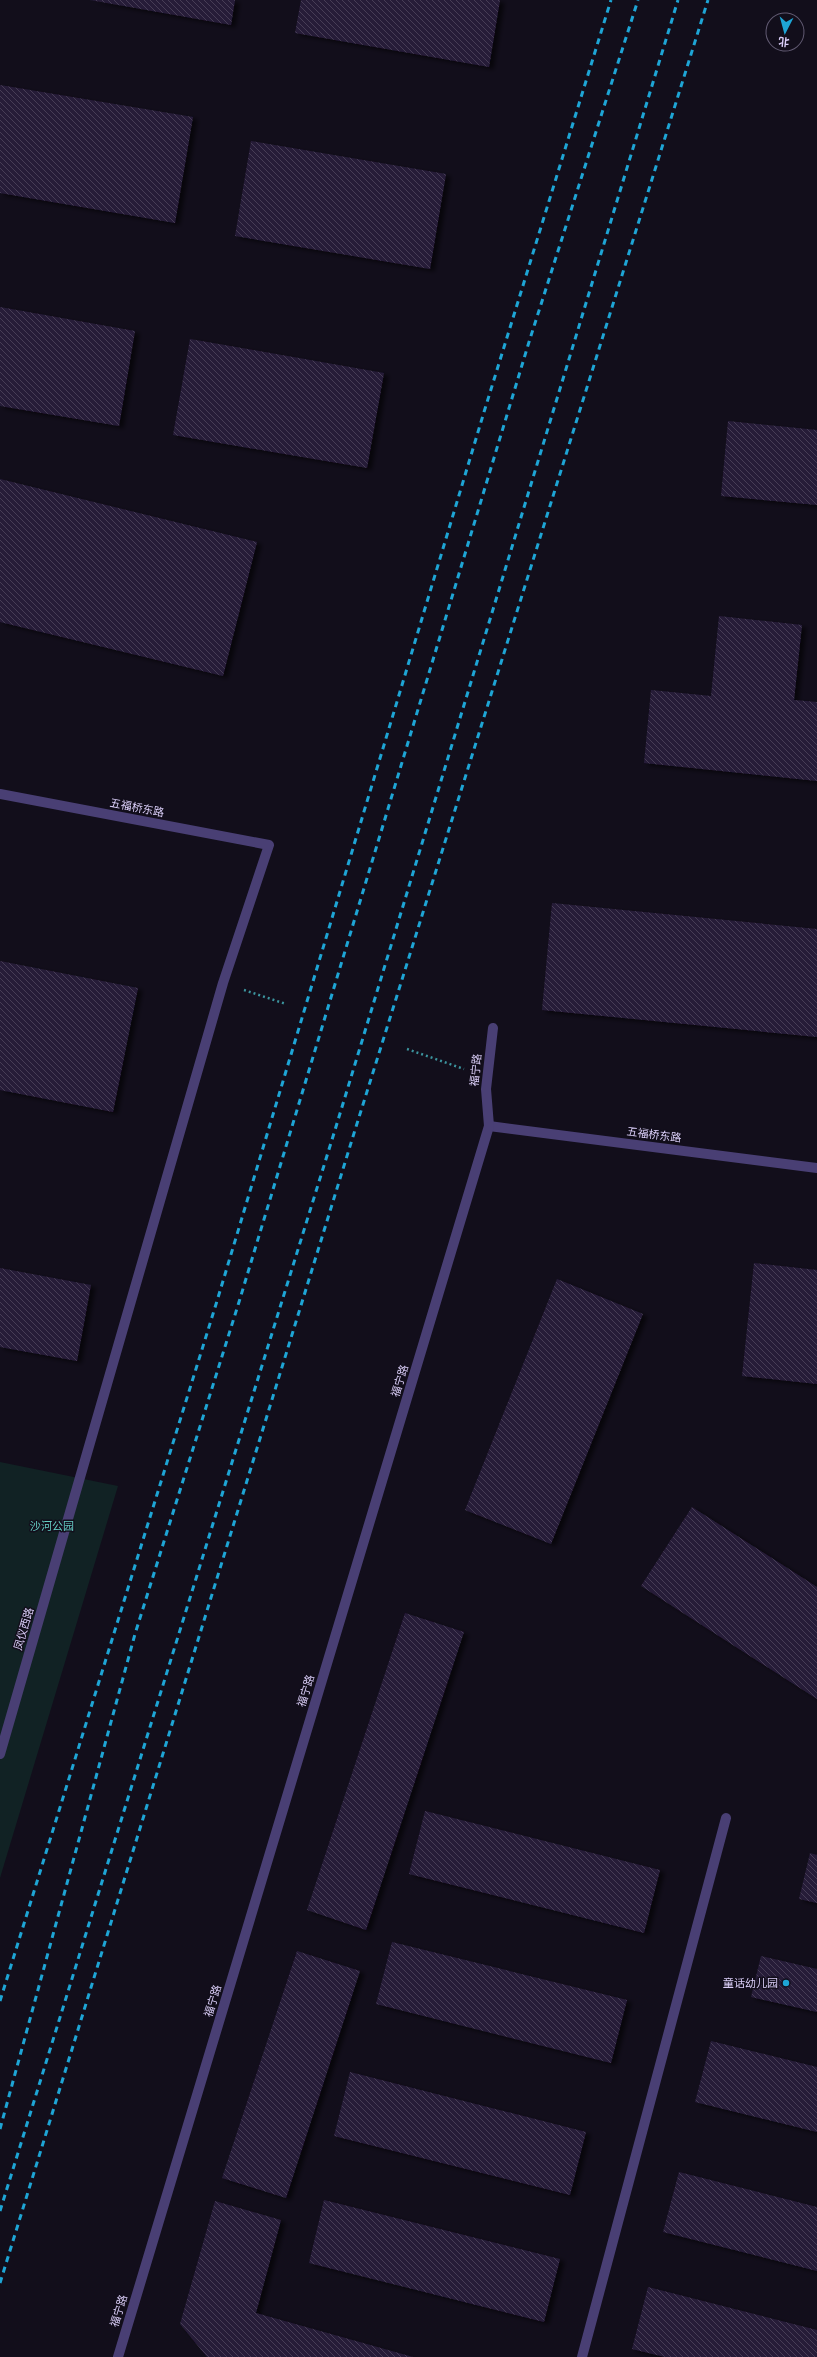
<svg xmlns="http://www.w3.org/2000/svg" width="817" height="2357" font-family="Signika,'Noto Sans SC',sans-serif">
	<defs>
		<pattern id="building-back-hatch" width="6" height="6" patternUnits="userSpaceOnUse"><rect width="6" height="6" fill="#271c39"/><path d="M-1 5l2 2M0 0l6 6M5-1l2 2" fill="none" stroke="#463c56"/></pattern>
		<filter id="shadow"><feDropShadow dx="4.5" dy="2.5" stdDeviation="2" flood-color="#0009"/></filter>
	</defs>
	<rect width="100%" height="100%" fill="#120e1b"/>
	<polygon fill="#112224" points="0,1462 118,1486 0,1878"/>
	<g fill="url(#building-back-hatch)" filter="url(#shadow)">
		<polygon points="90,0 235,0 231,25"/>
		<polygon points="301,0 500,0 489,67 295,33"/>
		<polygon points="0,85 193,117 175,223 0,193"/>
		<polygon points="251,141 446,174 430,269 235,236"/>
		<polygon points="0,307 135,331 119,426 0,406"/>
		<polygon points="190,339 384,373 367,468 173,435"/>
		<polygon points="728,421 817,430 817,505 721,496"/>
		<polygon points="0,479 257,542 223,676 0,622"/>
		<polygon points="719,616 802,625 794,700 817,702 817,781 644,763 651,690 711,696"/>
		<polygon points="552,903 817,929 817,1037 542,1010"/>
		<polygon points="0,961 138,988 113,1112 0,1090"/>
		<polygon points="754,1263 817,1270 817,1384 742,1376"/>
		<polygon points="0,1268 91,1285 77,1361 0,1347"/>
		<polygon points="557,1279 643,1314 551,1544 465,1510"/>
		<polygon points="692,1507 817,1587 817,1699 641,1586"/>
		<polygon points="405,1613 464,1632 366,1930 307,1910"/>
		<polygon points="425,1811 660,1870 644,1933 409,1874"/>
		<polygon points="810,1853 817,1855 817,1903 799,1899"/>
		<polygon points="392,1942 627,2000 611,2063 376,2004"/>
		<polygon points="297,1951 360,1971 286,2198 222,2178"/>
		<polygon points="761,1956 817,1969 817,2012 751,1997"/>
		<polygon points="711,2041 817,2067 817,2132 695,2102"/>
		<polygon points="350,2072 586,2132 570,2195 334,2136"/>
		<polygon points="679,2172 817,2207 817,2271 663,2232"/>
		<polygon points="324,2200 560,2259 544,2322 309,2263"/>
		<polygon points="215,2201 281,2220 256,2313 413,2357 207,2357 180,2324"/>
		<polygon points="648,2287 817,2330 817,2357 665,2357 632,2349"/>
	</g>
	<g fill="none" stroke-linecap="round" stroke-linejoin="round">
		<g stroke="#3c949e" stroke-width="2.5" stroke-dasharray="2 3" stroke-linecap="butt">
			<polyline points="244,990 286,1004"/>
			<polyline points="407,1049 464,1069"/>
		</g>
		<g stroke="#493f74" stroke-width="10">
			<polyline points="0,794 269,845 223,983 0,1754"/>
			<polyline points="489,1126 817,1168"/>
			<polyline points="118,2357 489,1126 486,1089 493,1028"/>
			<polyline points="582,2357 726,1818"/>
		</g>
		<g stroke="#1ea5d5" stroke-width="3" stroke-dasharray="6 5" stroke-linecap="butt">
			<polyline points="0,2001 217,1301 484,412 611,0"/>
			<polyline points="0,2129 135,1634 239,1302 529,342 638,0"/>
			<polyline points="0,2211 335,1130 678,0"/>
			<polyline points="0,2283 355,1130 708,0"/>
		</g>
	</g>
	<circle fill="#1ea5d5" stroke="#120e1b" stroke-width="1.5" cx="786" cy="1983" r="4"/>
	<g text-anchor="middle" dominant-baseline="central" stroke-width="3" stroke-linejoin="round" paint-order="stroke">
		<g font-size="11" fill="#dacef8" stroke="#120e1b">
			<text transform="translate(137 808) rotate(11)">五福桥东路</text>
			<text transform="translate(476 1070) rotate(-84)">福宁路</text>
			<text transform="translate(654 1135) rotate(7)">五福桥东路</text>
			<text transform="translate(400 1381) rotate(-73)">福宁路</text>
			<text transform="translate(24 1629) rotate(-74)">凤仪西路</text>
			<text transform="translate(306 1691) rotate(-73)">福宁路</text>
			<text transform="translate(213 2001) rotate(-73)">福宁路</text>
			<text transform="translate(119 2311) rotate(-73)">福宁路</text>
		</g>
		<g font-size="11" fill="#65cdc4" stroke="#120e1b">
			<text x="52" y="1526">沙河公园</text>
		</g>
		<g font-size="11" fill="#dacef8" stroke="#120e1b" text-anchor="end">
			<text x="778" y="1983">童话幼儿园</text>
		</g>
	</g>
	<g transform="translate(785 32) rotate(186)"><circle r="19" fill="#120e1b" stroke="#625b73"/>
	<path d="M0-3L7 15L0 10L-7 15Z" fill="#1ea5d5"/>
	<text y="-6" font-size="11" font-weight="bold" text-anchor="middle" fill="#dacef8">北</text>
	</g>
</svg>
